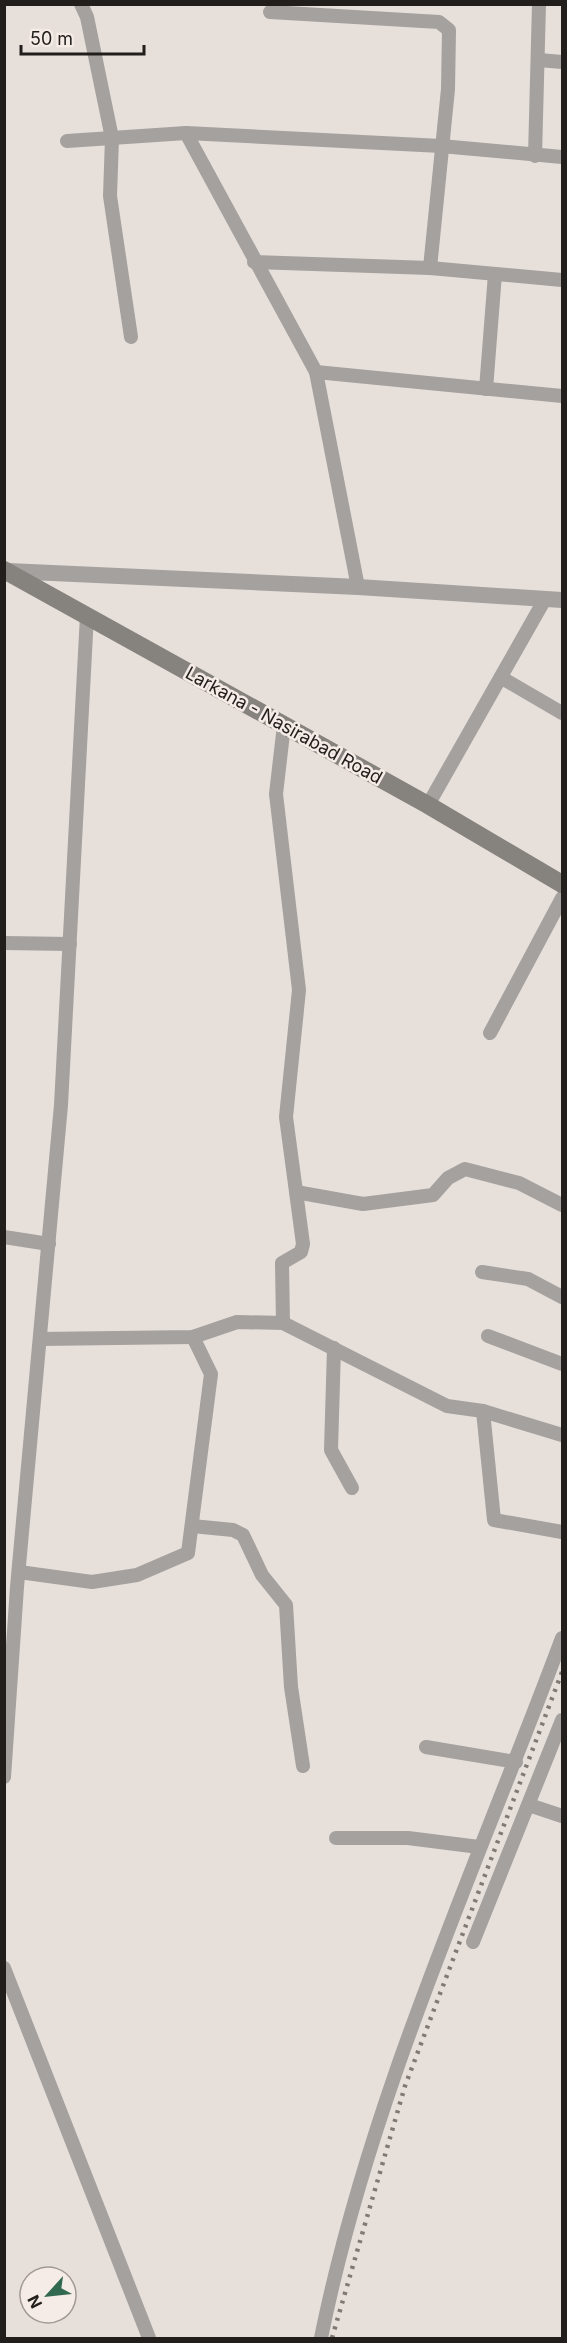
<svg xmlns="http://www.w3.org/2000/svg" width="567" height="2343" font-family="Inter,sans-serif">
	<rect width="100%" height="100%" fill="#e7dfda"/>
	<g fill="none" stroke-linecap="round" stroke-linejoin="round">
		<g stroke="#a4a19e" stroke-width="14">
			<polyline points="81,4 87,17 112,138 110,196 131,337"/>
			<polyline points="270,12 439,22 449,30 448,89 430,268"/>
			<polyline points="539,60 562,62"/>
			<polyline points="186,133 316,372 358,587"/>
			<polyline points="67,141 186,133 441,146 562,157"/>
			<polyline points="535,156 539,4"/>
			<polyline points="254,262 430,268 562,280"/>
			<polyline points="316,372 562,396"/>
			<polyline points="486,389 495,274"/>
			<polyline points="502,678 562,713"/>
			<polyline points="428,805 545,599"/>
			<polyline points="4,943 70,944"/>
			<polyline points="490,1033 562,898"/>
			<polyline points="296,1192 363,1204 433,1195 448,1178 465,1169 519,1183 562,1205"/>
			<polyline points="4,1237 49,1244"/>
			<polyline points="482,1272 528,1279 562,1297"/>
			<polyline points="283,1323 282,1263 301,1252 303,1244 286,1117 299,990 276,794 284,725"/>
			<polyline points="488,1336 562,1364"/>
			<polyline points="40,1339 193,1337 237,1322 283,1323 447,1406 483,1411 562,1435"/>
			<polyline points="334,1348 331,1450 352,1488"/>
			<polyline points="483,1411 494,1520 562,1532"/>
			<polyline points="192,1526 233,1530 243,1535 262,1575 286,1605 291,1687 303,1766"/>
			<polyline points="19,1572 92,1582 137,1575 188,1553 211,1374 193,1337"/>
			<polyline points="426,1747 516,1762"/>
			<polyline points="4,1777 17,1587 61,1105 87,615"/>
			<polyline points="529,1805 562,1816"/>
			<polyline points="336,1838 408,1838 479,1847"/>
			<polyline points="473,1942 562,1720"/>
			<polyline points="4,1968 149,2338"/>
			<path d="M321,2338C370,2096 476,1869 562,1638"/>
		</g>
		<polyline stroke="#a4a19e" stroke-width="16" points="8,571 358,587 562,600"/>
		<polyline stroke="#86827e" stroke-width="18" points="4,570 428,805 562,884"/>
		<polyline stroke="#7f7a76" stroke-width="4.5" stroke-dasharray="3 6" stroke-linecap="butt" points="332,2338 405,2086 562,1672"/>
	</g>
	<g text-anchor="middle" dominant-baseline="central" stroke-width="5" stroke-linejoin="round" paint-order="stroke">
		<g font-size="18" fill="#211e1c" stroke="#f5ece7">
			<text transform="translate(284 725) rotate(29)">Larkana - Nasirabad Road</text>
		</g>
	</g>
	<rect width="567" height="2343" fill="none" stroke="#211e1c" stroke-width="12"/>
	<g transform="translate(48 2295) rotate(243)"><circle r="28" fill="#f5ece7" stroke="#a09a96" stroke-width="1.5"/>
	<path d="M0-4.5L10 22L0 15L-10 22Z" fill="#316950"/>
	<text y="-9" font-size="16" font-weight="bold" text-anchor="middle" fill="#211e1c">N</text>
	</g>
	<path d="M21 45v9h123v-9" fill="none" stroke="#211e1c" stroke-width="3"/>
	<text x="30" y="45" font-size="18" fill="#211e1c" stroke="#f5ece7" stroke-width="4.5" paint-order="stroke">50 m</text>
</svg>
